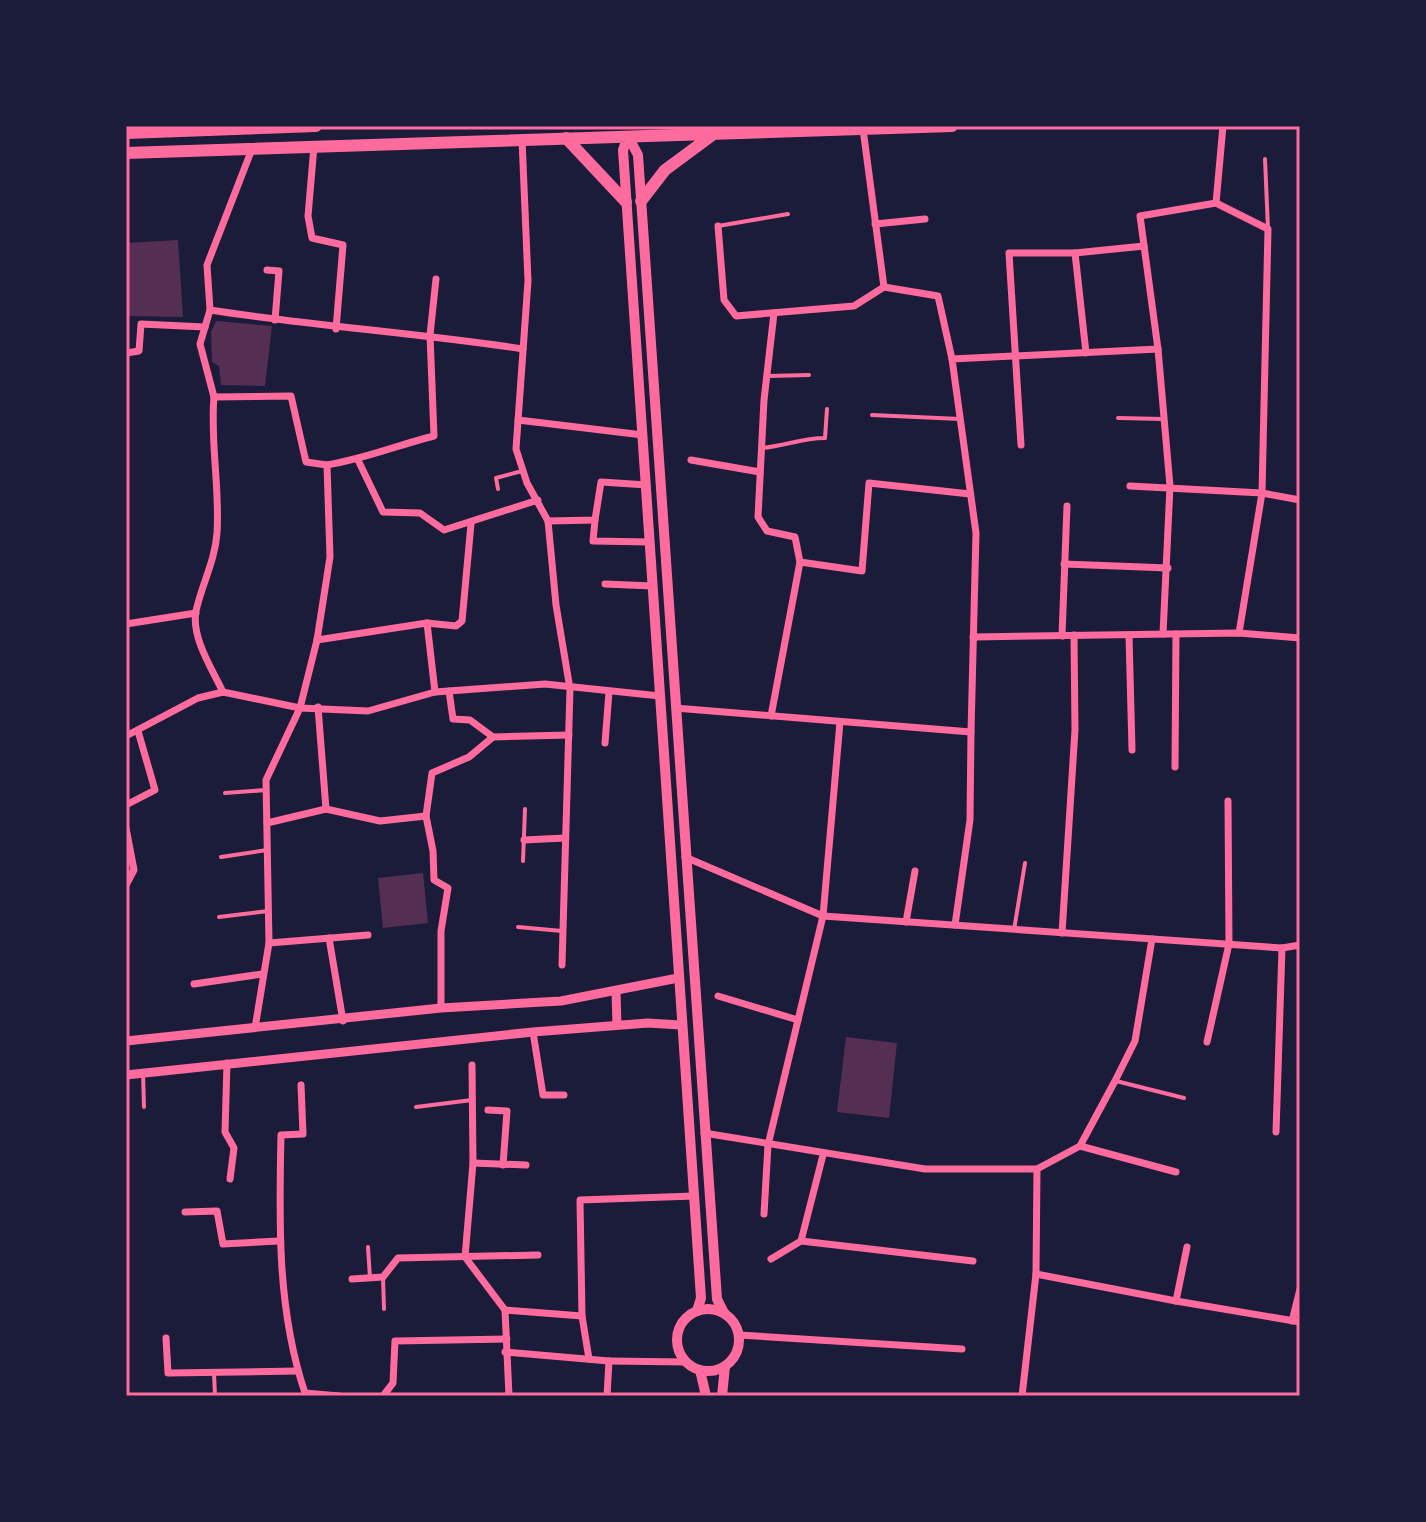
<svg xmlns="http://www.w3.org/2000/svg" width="1426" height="1522" font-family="'Nunito Sans',sans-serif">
	<rect width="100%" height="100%" fill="#1b1b3a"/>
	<g fill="#542f53">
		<polygon points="178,240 183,317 126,316 126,243"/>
		<polygon points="216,321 272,326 265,386 221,385 219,366 212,362 211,332"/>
		<polygon points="423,873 428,923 383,928 378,878"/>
		<polygon points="846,1037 897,1043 889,1118 837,1112"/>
	</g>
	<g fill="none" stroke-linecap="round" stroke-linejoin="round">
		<g stroke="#ff6b9d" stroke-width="4">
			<polyline points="1265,159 1268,229"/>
			<polyline points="718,226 788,214"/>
			<polyline points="768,376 809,375"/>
			<polyline points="872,415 960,419"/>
			<polyline points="1118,418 1163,419"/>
			<path d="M762,448C784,446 802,438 825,438L827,409"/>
			<polyline points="498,489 496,478 522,471"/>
			<polyline points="225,793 266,790"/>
			<polyline points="221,857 267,850"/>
			<polyline points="523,861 525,809"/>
			<polyline points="219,917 268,911"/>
			<polyline points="518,927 562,931"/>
			<polyline points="1014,930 1025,863"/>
			<polyline points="143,1073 144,1107"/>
			<polyline points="1116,1081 1184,1098"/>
			<polyline points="416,1107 472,1100"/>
			<polyline points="368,1247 370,1278"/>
			<polyline points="383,1277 384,1309"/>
			<polyline points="214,1373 215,1396"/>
		</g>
		<g stroke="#ff6b9d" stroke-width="7">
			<polyline points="863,129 884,287 938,296 952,359"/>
			<polyline points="522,139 528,281 516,449 527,483 548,521 556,605 570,689 562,965"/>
			<polyline points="314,146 308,216 312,238 343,245 336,329"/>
			<path d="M252,149L207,265L210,310C314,326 419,333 523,349"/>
			<polyline points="1216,203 1268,229 1262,493 1300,500"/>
			<polyline points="875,224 925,219"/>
			<polyline points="718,226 724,300 736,316 854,306 884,287"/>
			<polyline points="1075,253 1144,246"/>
			<polyline points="267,270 279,271 275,320"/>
			<polyline points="210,310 200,344 214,397 291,396 306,462 327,465 330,557 317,640 300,708 266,780 269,943 255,1028"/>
			<polyline points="1158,349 1170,486 1163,634"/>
			<polyline points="126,353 139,351 141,324 205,327"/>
			<path d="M214,397C210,442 220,487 217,533C215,561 202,584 196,611C191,637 212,669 223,692"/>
			<polyline points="518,420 643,435"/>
			<polyline points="1021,445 1009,253 1075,253 1086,353"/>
			<polyline points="358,460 383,512 420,513 444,530 538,500"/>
			<polyline points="691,460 760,472"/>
			<path d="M327,465C364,459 398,445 434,436L430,335L436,279"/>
			<polyline points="1130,486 1262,493 1239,633"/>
			<polyline points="595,520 593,541 650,542"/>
			<polyline points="548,521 595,520 601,482 647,485"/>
			<polyline points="800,562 862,571 869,483 970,494"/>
			<polyline points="1064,564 1168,568"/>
			<polyline points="605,584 653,586"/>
			<polyline points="427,623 435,692"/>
			<polyline points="126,624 196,613"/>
			<polyline points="1129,635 1132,750"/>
			<polyline points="1062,636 1067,506"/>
			<polyline points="973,637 1239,633 1300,638"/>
			<polyline points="317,640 427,623 456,626 462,621 471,524"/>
			<polyline points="449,691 453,719 470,720 493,737"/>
			<polyline points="318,707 326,809"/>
			<polyline points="675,708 971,732 976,533 952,359 1158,349 1140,216 1216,203 1223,126"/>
			<polyline points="771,716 800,562 795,537 767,531 758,517 764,400 774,313"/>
			<polyline points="126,736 198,698 223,692 300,708 368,711 435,692 545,684 660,696"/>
			<polyline points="605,743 609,692"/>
			<polyline points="1175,767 1176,634"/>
			<polyline points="126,805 155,790 138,731"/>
			<polyline points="267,823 326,809 380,821 426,816"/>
			<polyline points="126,828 134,870 126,885"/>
			<polyline points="524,840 565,838"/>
			<polyline points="685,857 823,916 1282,948 1300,945"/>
			<polyline points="906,922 915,871"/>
			<polyline points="955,925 970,820 971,732"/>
			<polyline points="1062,933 1075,730 1074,635"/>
			<polyline points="329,938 343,1021"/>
			<polyline points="269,943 368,935"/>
			<polyline points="194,984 262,974"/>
			<polyline points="718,996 798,1020"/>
			<polyline points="441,1008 441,931 448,888 434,880 433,851 426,816 432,773 469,757 493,737 569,735"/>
			<polyline points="533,1032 543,1095 564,1095"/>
			<polyline points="1207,1042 1229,944 1228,801"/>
			<polyline points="227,1063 225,1132 234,1148 230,1179"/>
			<polyline points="472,1065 473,1163 465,1257 505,1310 509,1396"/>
			<path d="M301,1085L303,1134L281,1135C279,1221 277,1310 305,1393L339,1396"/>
			<polyline points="488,1110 507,1111 503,1165"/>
			<polyline points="1276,1132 1282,948"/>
			<polyline points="704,1133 925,1169 1037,1169 1080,1146 1115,1081 1135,1041 1152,939"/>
			<polyline points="1080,1146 1176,1172"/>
			<polyline points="473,1163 526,1165"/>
			<polyline points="185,1212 217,1211 223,1244 279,1241"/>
			<polyline points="764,1214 768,1145 823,916 840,722"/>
			<polyline points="801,1241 973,1261"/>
			<polyline points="1187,1247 1176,1301 1300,1322"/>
			<polyline points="771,1259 801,1241 823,1155"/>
			<polyline points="1036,1274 1176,1301"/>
			<polyline points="352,1279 383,1277 398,1258 538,1255"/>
			<polyline points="505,1310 582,1316"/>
			<polyline points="1292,1321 1300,1289"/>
			<polyline points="739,1335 962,1349"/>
			<polyline points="166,1338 168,1373 298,1371"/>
			<polyline points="505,1352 609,1361 607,1396"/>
			<polyline points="589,1359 582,1316 580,1200 694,1196"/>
			<polyline points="609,1361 686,1362"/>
			<polyline points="383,1396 393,1383 395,1341 507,1339"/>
			<polyline points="1022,1396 1036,1274 1037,1169"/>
		</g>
		<g stroke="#ff6b9d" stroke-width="9">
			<polyline points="616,992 617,1025"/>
			<polyline points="126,1041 441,1008 561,1001 678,978"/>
			<polyline points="126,1075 533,1032 648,1023 680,1025"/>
		</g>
		<g stroke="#ff6b9d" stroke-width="10">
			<polyline points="628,136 638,155 717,1299 724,1313"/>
			<polyline points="628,136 623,150 701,1298 697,1311"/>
			<circle cx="708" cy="1340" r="31"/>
			<polyline points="700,1370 706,1396"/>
			<polyline points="722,1396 725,1366"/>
		</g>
		<g stroke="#ff6b9d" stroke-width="12">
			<polyline points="126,133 316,126"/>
			<polyline points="566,138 626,202"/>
			<polyline points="126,153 952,126"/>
			<polyline points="641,201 665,170 711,136"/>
		</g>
	</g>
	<rect width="1426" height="1522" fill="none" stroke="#1b1b3a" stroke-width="256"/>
	<rect x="128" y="128" width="1170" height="1266" fill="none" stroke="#ff6b9d" stroke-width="3"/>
</svg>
